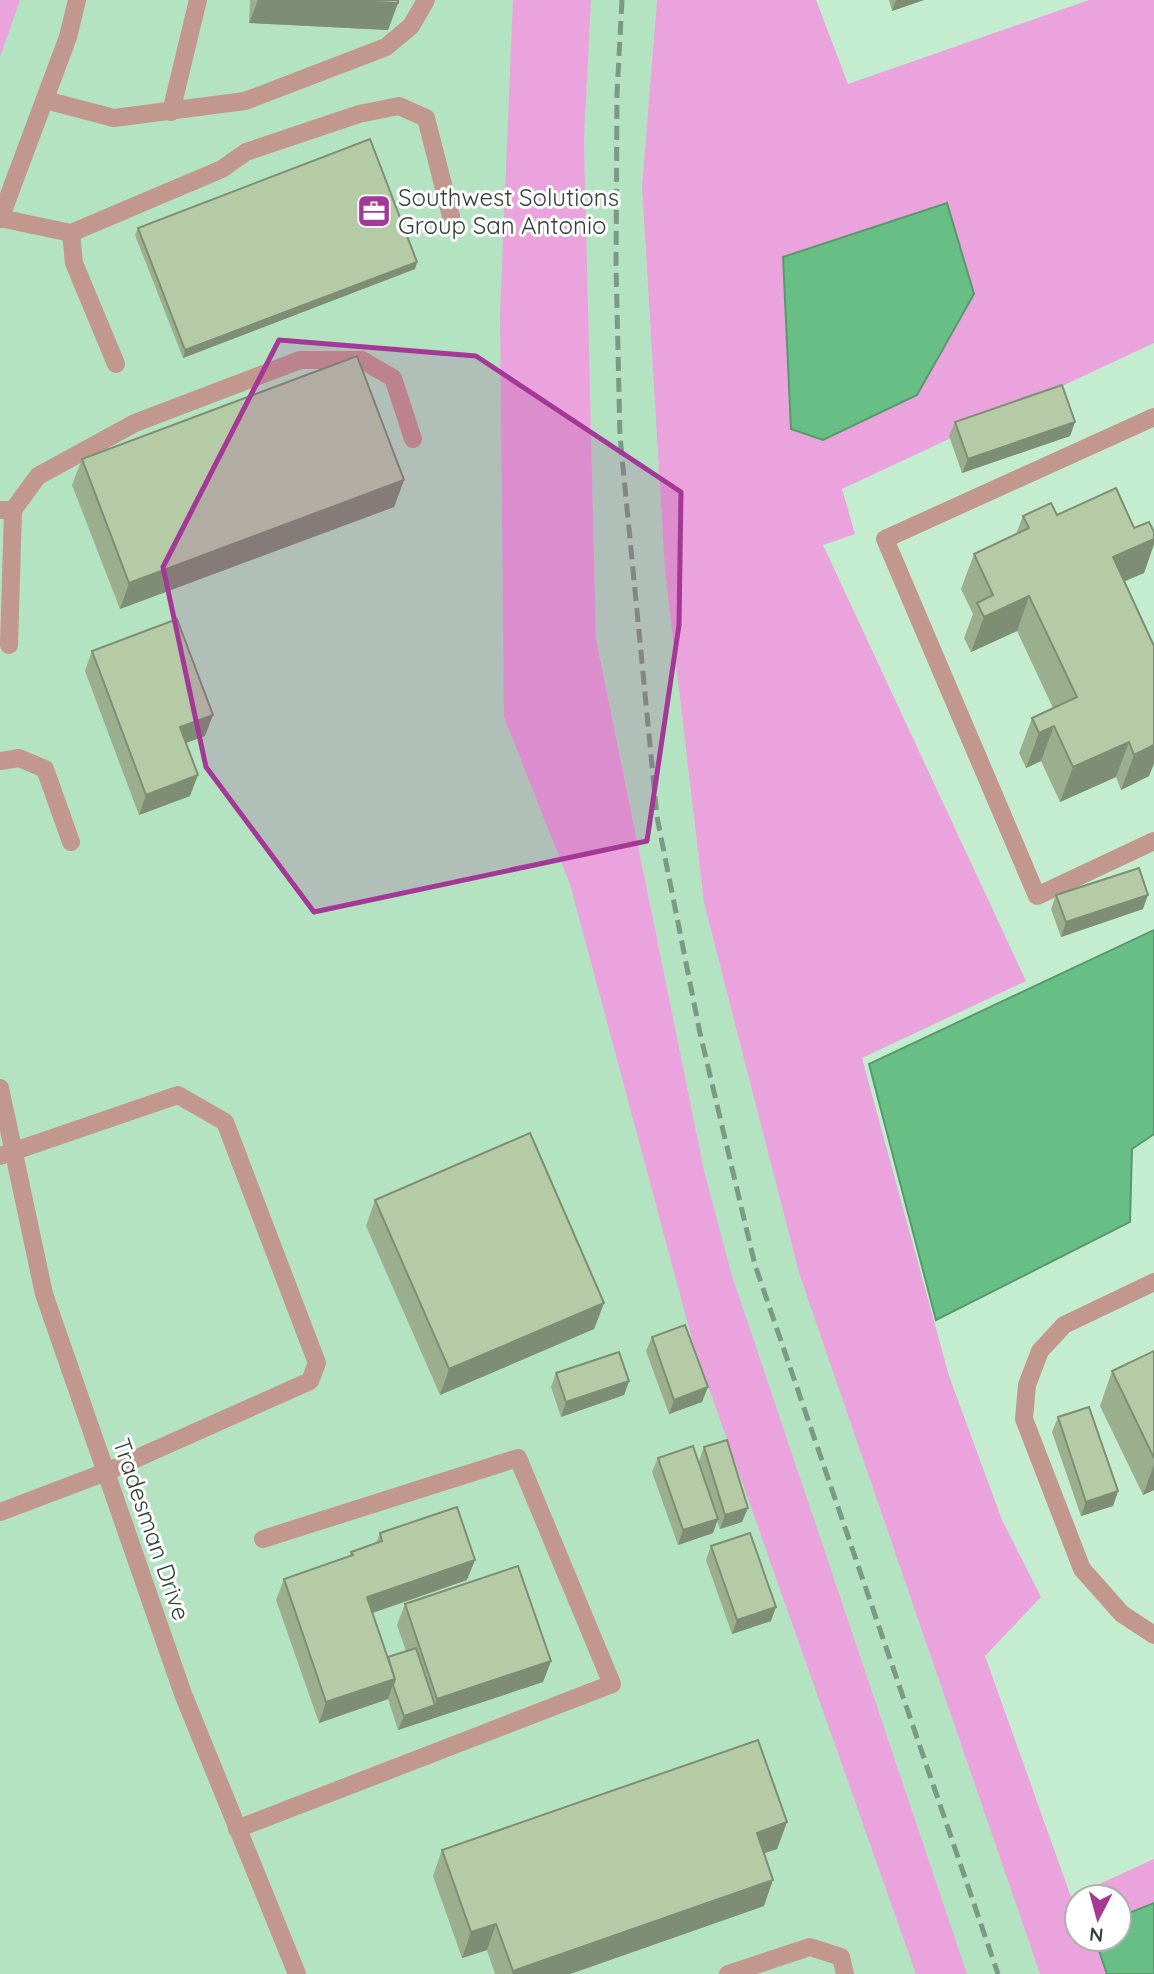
<svg xmlns="http://www.w3.org/2000/svg" width="1154" height="1974" font-family="Quicksand,sans-serif">
  <style>
    .built { fill: #b3e3c1 }
    .green { fill: #eaa3dc; fill-rule: evenodd }
    .water { fill: #68bf86; stroke: #57996d; stroke-width: 2 }
    .lines { fill: none; stroke-linecap: round; stroke-linejoin: round }
    .lane { stroke: #c2978d; stroke-width: 18 }
    .street { stroke: #c2978d; stroke-width: 18 }
    .rail { stroke: #7c9984; stroke-width: 5; stroke-dasharray: 14 7; stroke-linecap: butt }
    .wall { fill: #9baf8e }
    .shaded-wall { fill: #7e8e74 }
    .building { fill: #b4cba5; stroke: #7e8e74; stroke-width: 2 }
    .marked { fill: #a53896; fill-opacity: 0.2; stroke: #a53896; stroke-width: 5; stroke-linejoin: round }
    .labels { text-anchor: middle; dominant-baseline: central; stroke-width: 6; stroke-linejoin: round; paint-order: stroke }
    .poi-label { font-size: 24px; fill: #2f4034; stroke: #fff; text-anchor: start }
    .street-label { font-size: 24px; fill: #2f4034; stroke: #fff }
  </style>
  <rect width="100%" height="100%" fill="#c4edcf"/>
  <!-- built -->
  <polygon class="built" points="0,0 545,0 530,707 724,1249 704,1170 596,639 584,138 591,0 657,0 642,187 665,571 704,903 799,1273 1040,1974 0,1974"/>
  <!-- green -->
  <g class="green">
    <polygon points="0,0 20,0 0,57"/>
    <polygon points="513,0 591,0 584,139 596,639 704,1170 731,1273 967,1974 916,1974 693,1343 570,884 504,717 500,314"/>
    <path d="M657,0H816L848,84L1089,0H1154V343L842,489L855,534L823,545L1026,981L862,1058L949,1376L1002,1520L1041,1597L985,1656L1071,1897L1154,1859V1974H1040L799,1273L704,903L665,571L642,187ZM1077,1897H1119V1939H1077Z"/>
  </g>
  <!-- water -->
  <g class="water">
    <polygon points="947,203 974,294 917,395 823,440 791,429 783,257"/>
    <polygon points="1154,930 1154,1134 1132,1149 1130,1222 936,1320 869,1064"/>
    <polygon points="1154,1903 1154,1974 1107,1974 1095,1939 1119,1939 1119,1917"/>
  </g>
  <g class="lines">
    <!-- lane -->
    <g class="lane">
      <polyline points="45,100 114,118 245,101 386,47 411,26 426,0"/>
      <polyline points="171,112 198,0"/>
      <polyline points="0,218 71,233 222,169 246,152 359,114 399,106 426,118 451,216"/>
      <polyline points="71,233 74,263 116,364"/>
      <polyline points="1154,417 885,539 1037,896 1154,841"/>
      <polyline points="0,510 13,510 9,645"/>
      <polyline points="13,510 38,476 135,423 300,360 362,360 393,378 413,439"/>
      <polyline points="0,761 19,758 45,769 71,842"/>
      <polyline points="0,1156 178,1095 225,1122 317,1363 310,1381 106,1472 0,1512"/>
      <polyline points="1154,1282 1064,1325 1040,1351 1027,1385 1024,1419 1082,1569 1122,1614 1154,1635"/>
      <polyline points="237,1829 612,1684 518,1458 263,1539"/>
      <polyline points="728,1974 810,1947 841,1957 845,1974"/>
    </g>
    <!-- street -->
    <g class="street">
      <polyline points="0,219 68,37 77,0"/>
      <polyline points="0,1088 44,1294 183,1694 297,1974"/>
    </g>
    <!-- rail -->
    <polyline class="rail" points="622,0 617,94 616,265 620,436 657,817 700,1033 755,1265 998,1974"/>
  </g>
  <!-- wall -->
  <g class="wall">
    <polygon points="250,0 398,0 398,3 388,30 249,23"/>
    <polygon points="889,0 924,0 892,11"/>
    <polygon points="138,228 417,262 415,269 183,358 135,235"/>
    <polygon points="955,422 1075,422 1070,436 962,473 949,436"/>
    <polygon points="82,459 404,480 394,507 120,609 72,485"/>
    <polygon points="1057,515 1134,528 1154,532 1154,544 1144,573 1124,581 1149,776 1121,790 1116,777 1060,802 1041,761 1026,768 1019,753 1032,718 1053,708 1017,631 971,652 964,638 973,614 961,589 974,554 1016,534 1023,516"/>
    <polygon points="92,651 205,736 186,743 190,796 139,815 85,671"/>
    <polygon points="1056,895 1143,909 1061,937 1051,909"/>
    <polygon points="375,1200 604,1303 594,1329 440,1395 366,1226"/>
    <polygon points="652,1337 702,1402 669,1414 646,1351"/>
    <polygon points="1154,1351 1154,1490 1143,1495 1100,1406 1112,1371"/>
    <polygon points="556,1373 629,1381 624,1395 561,1417 551,1387"/>
    <polygon points="1058,1417 1118,1491 1113,1506 1081,1516 1052,1432"/>
    <polygon points="704,1447 742,1522 720,1529 717,1521 713,1533 678,1545 652,1472 658,1458 699,1461"/>
    <polygon points="380,1533 467,1580 373,1613 388,1657 406,1651 397,1625 405,1604 551,1661 543,1682 398,1730 388,1699 319,1723 276,1600 284,1579 349,1557 351,1552 376,1543"/>
    <polygon points="711,1546 771,1621 732,1634 706,1560"/>
    <polygon points="787,1822 777,1849 764,1853 764,1906 570,1974 495,1974 487,1950 462,1958 433,1876 442,1850"/>
  </g>
  <!-- shaded-wall -->
  <g class="shaded-wall">
    <polygon points="258,0 329,0 398,3 388,30 249,23"/>
    <polygon points="896,0 924,0 892,11"/>
    <polygon points="417,262 415,269 183,358 185,350"/>
    <polygon points="1075,422 1070,436 962,473 968,459"/>
    <polygon points="404,480 394,507 120,609 129,583"/>
    <polygon points="1154,539 1154,544 1144,573 1100,592 1113,557"/>
    <polygon points="1029,596 1017,631 971,652 984,617"/>
    <polygon points="213,715 205,736 172,748 180,727"/>
    <polygon points="1054,726 1041,761 1026,768 1039,733"/>
    <polygon points="1154,735 1154,764 1149,776 1121,790 1134,755"/>
    <polygon points="1129,742 1116,777 1060,802 1073,767"/>
    <polygon points="198,775 190,796 139,815 146,795"/>
    <polygon points="1148,895 1143,909 1061,937 1066,922"/>
    <polygon points="604,1303 594,1329 440,1395 449,1369"/>
    <polygon points="629,1381 624,1395 561,1417 566,1402"/>
    <polygon points="708,1387 702,1402 669,1414 674,1400"/>
    <polygon points="1154,1464 1154,1490 1143,1495"/>
    <polygon points="1118,1491 1113,1506 1081,1516 1086,1502"/>
    <polygon points="748,1508 742,1522 720,1529 725,1515"/>
    <polygon points="718,1519 713,1533 678,1545 683,1530"/>
    <polygon points="475,1560 467,1580 360,1617 367,1597"/>
    <polygon points="776,1607 771,1621 732,1634 737,1620"/>
    <polygon points="551,1661 543,1682 398,1730 404,1716 435,1705 437,1699"/>
    <polygon points="395,1679 388,1699 319,1723 326,1702"/>
    <polygon points="787,1822 777,1849 747,1859 757,1833"/>
    <polygon points="773,1880 764,1906 570,1974 512,1974 513,1971"/>
    <polygon points="496,1924 487,1950 462,1958 471,1932"/>
  </g>
  <!-- building -->
  <g class="building">
    <polygon points="329,0 398,0 398,3"/>
    <polygon points="370,139 417,262 185,350 138,228"/>
    <polygon points="357,356 404,480 129,583 82,459"/>
    <polygon points="1062,385 1075,422 968,459 955,422"/>
    <polygon points="1116,488 1134,528 1149,522 1154,532 1154,539 1113,557 1154,646 1154,745 1134,755 1129,742 1073,767 1054,726 1039,733 1032,718 1077,697 1029,596 984,617 977,603 993,595 974,554 1029,528 1023,516 1051,503 1057,515"/>
    <polygon points="177,619 213,715 180,727 198,775 146,795 92,651"/>
    <polygon points="1139,868 1148,895 1066,922 1056,895"/>
    <polygon points="530,1133 604,1303 449,1369 375,1200"/>
    <polygon points="685,1325 708,1387 674,1400 652,1337"/>
    <polygon points="1154,1351 1154,1458 1112,1371"/>
    <polygon points="619,1352 629,1381 566,1402 556,1373"/>
    <polygon points="1089,1407 1118,1491 1086,1502 1058,1417"/>
    <polygon points="727,1440 748,1508 725,1515 704,1447"/>
    <polygon points="693,1446 718,1519 683,1530 658,1458"/>
    <polygon points="457,1507 475,1560 367,1597 395,1679 326,1702 284,1579 353,1555 351,1552 382,1541 380,1533"/>
    <polygon points="750,1533 776,1607 737,1620 711,1546"/>
    <polygon points="518,1566 551,1661 437,1699 405,1604"/>
    <polygon points="416,1648 435,1705 404,1716 393,1685 395,1679 388,1657"/>
    <polygon points="758,1740 787,1822 757,1833 773,1880 513,1971 496,1924 471,1932 442,1850"/>
  </g>
  <!-- marked area -->
  <path class="marked" d="M279,340L476,356L681,492L679,625L647,841L314,912L206,767L163,567Z"/>
  <!-- icons -->
  <defs>
    <g id="office-square" transform="scale(1.75)"><rect x="-9" y="-9" width="18" height="18" rx="4" fill="#a53896" stroke="#fff"/><path d="M-6-3h4V-5.5h4V-3h4V5H-6ZM-1-4.5V-3h2v-1.5ZM-6 0V1H6V0Z" fill="#fff"/></g>
  </defs>
  <g fill-rule="evenodd">
    <use href="#office-square" x="374" y="211"/>
  </g>
  <g class="labels">
    <!-- poi labels -->
    <g class="poi-label">
      <text x="398" y="197">Southwest Solutions<tspan x="398" dy="28">Group San Antonio</tspan></text>
    </g>
    <!-- street labels -->
    <g class="street-label">
      <text transform="translate(152 1529) rotate(71)">Tradesman Drive</text>
    </g>
  </g>
  <!-- north arrow -->
  <g transform="translate(1098 1918) rotate(186)"><circle r="33" fill="#ffffff" stroke="#acb3ae" stroke-width="2"/>
  <path d="M0-5L12 26L0 18L-12 26Z" fill="#a53896"/>
  <text y="-10" font-size="19" font-weight="bold" text-anchor="middle" fill="#2f4034">N</text>
  </g>
</svg>
